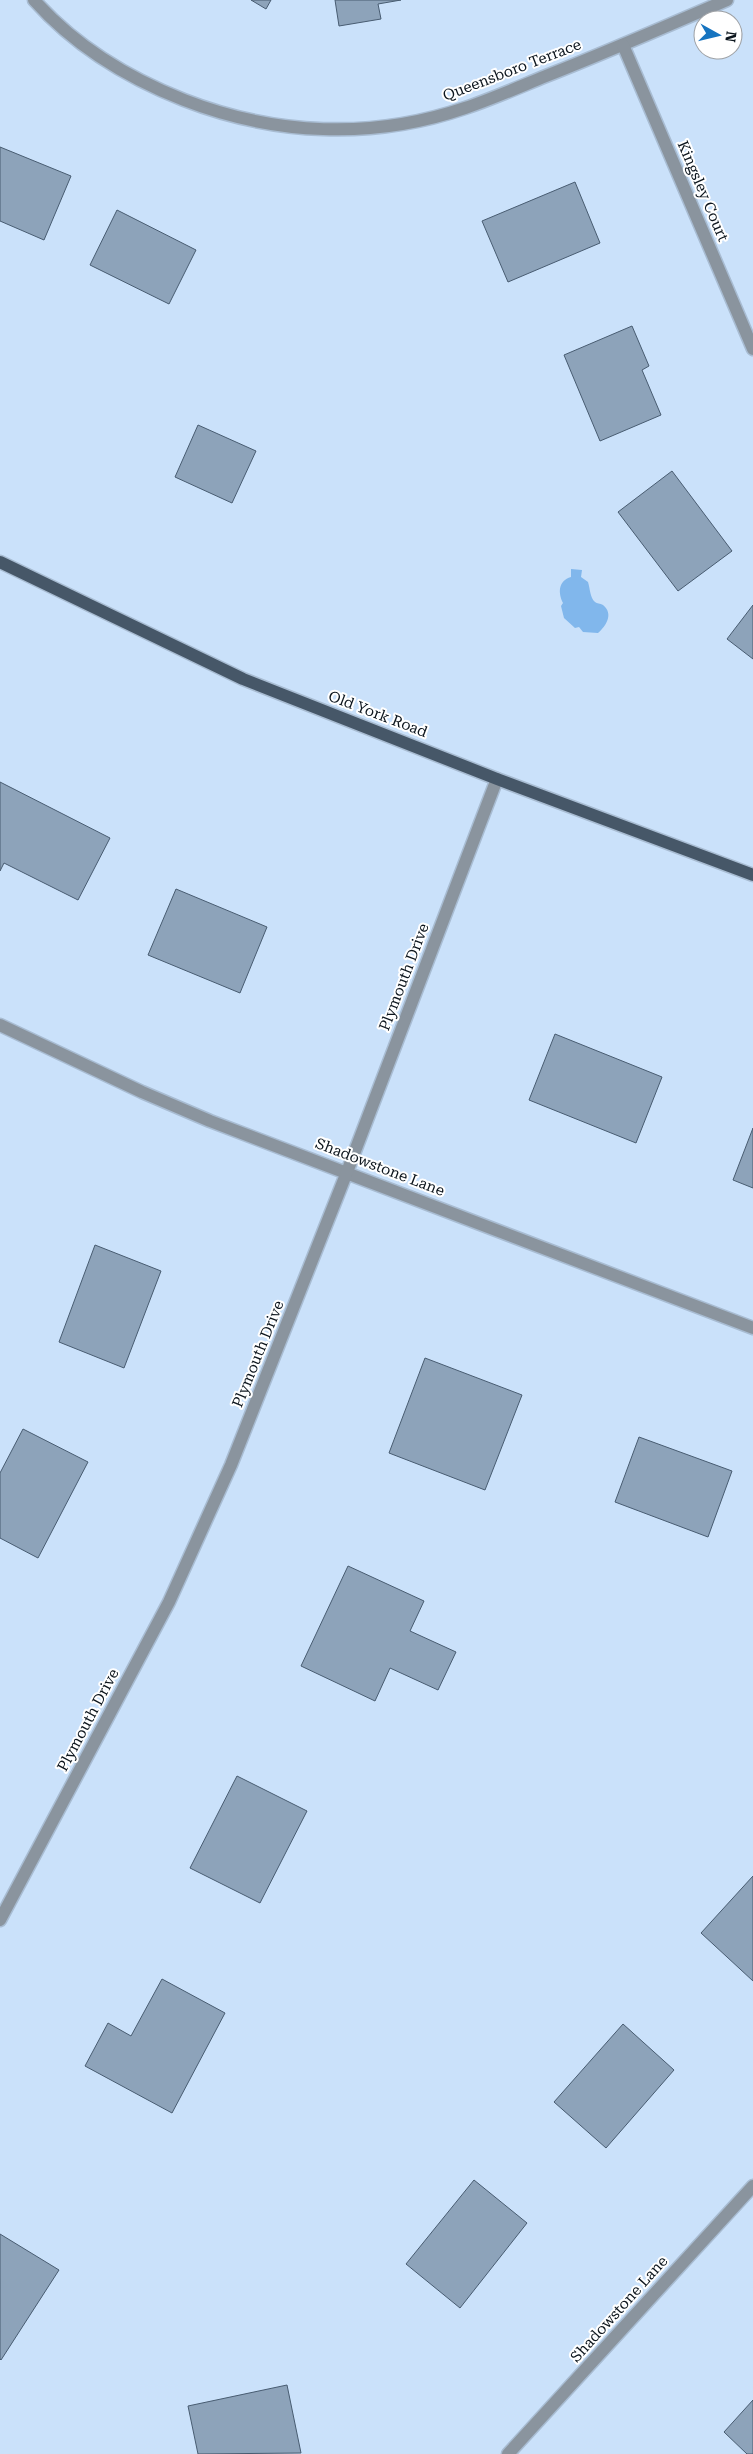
<svg xmlns="http://www.w3.org/2000/svg" width="753" height="2454" font-family="'Roboto Serif',serif">
  <style>
    .water { fill: #81b7ec }
    .building { fill: #8da3ba; stroke: #485c71 }
    .lines { fill: none; stroke-linecap: round; stroke-linejoin: round }
    .minor-casing { stroke: #a8bcd2; stroke-width: 15 }
    .primary-casing { stroke: #a8bcd2; stroke-width: 15 }
    .minor { stroke: #8a949e; stroke-width: 12 }
    .primary { stroke: #465768; stroke-width: 12 }
    .labels { text-anchor: middle; dominant-baseline: central; stroke-width: 4; stroke-linejoin: round; paint-order: stroke }
    .street-label { font-size: 15px; fill: #0c151d; stroke: #fff }
  </style>
  <rect width="100%" height="100%" fill="#cae1fa"/>
  <!-- water -->
  <path class="water" d="M571,569L582,570L581,577L588,582C590,588 590,598 595,602C597,604 600,603 603,605C614,614 606,626 598,633L583,632L579,627L575,628L564,618L561,606L563,603C558,593 558,581 571,577Z"/>
  <!-- building -->
  <g class="building">
    <polygon points="251,0 271,0 266,9"/>
    <polygon points="335,0 401,0 378,4 381,19 339,26"/>
    <polygon points="0,147 71,176 44,240 0,221"/>
    <polygon points="575,182 600,243 508,282 482,221"/>
    <polygon points="117,210 196,250 169,304 90,265"/>
    <polygon points="632,326 649,366 642,370 661,415 600,441 564,355"/>
    <polygon points="198,425 256,451 232,503 175,477"/>
    <polygon points="672,471 732,551 678,591 618,512"/>
    <polygon points="753,605 753,659 727,639"/>
    <polygon points="0,782 110,838 78,900 4,863 0,871"/>
    <polygon points="176,889 267,927 240,993 148,955"/>
    <polygon points="555,1034 662,1077 636,1143 529,1100"/>
    <polygon points="753,1128 753,1188 733,1180"/>
    <polygon points="95,1245 161,1271 124,1368 59,1342"/>
    <polygon points="425,1358 522,1395 485,1490 389,1453"/>
    <polygon points="23,1429 88,1462 38,1558 0,1538 0,1473"/>
    <polygon points="639,1437 732,1471 708,1537 615,1502"/>
    <polygon points="348,1566 424,1601 410,1631 456,1652 438,1690 390,1668 375,1701 301,1666"/>
    <polygon points="237,1776 307,1811 260,1903 190,1868"/>
    <polygon points="753,1876 753,1981 701,1933"/>
    <polygon points="162,1979 225,2013 172,2113 85,2066 108,2023 131,2036"/>
    <polygon points="623,2024 674,2070 606,2148 554,2102"/>
    <polygon points="474,2180 527,2223 460,2308 406,2264"/>
    <polygon points="0,2234 59,2270 1,2360 0,2359"/>
    <polygon points="287,2385 301,2453 198,2454 188,2406"/>
    <polygon points="753,2400 753,2454 747,2454 724,2432"/>
  </g>
  <g class="lines">
    <!-- minor casing -->
    <g class="minor-casing">
      <g id="minor">
        <path d="M34,0C74,45 128,78 184,100C274,135 372,140 465,108C492,99 519,87 546,76C607,52 667,26 727,0"/>
        <polyline points="623,45 753,349"/>
        <polyline points="0,1025 142,1092 210,1121 753,1328"/>
        <polyline points="0,1920 169,1602 231,1465 347,1172 497,779"/>
        <polyline points="508,2454 753,2186"/>
      </g>
    </g>
    <!-- primary casing -->
    <g class="primary-casing">
      <polyline id="primary" points="0,562 243,679 497,779 753,875"/>
    </g>
    <!-- minor -->
    <use href="#minor" class="minor"/>
    <!-- primary -->
    <use href="#primary" class="primary"/>
  </g>
  <g class="labels">
    <!-- street labels -->
    <g class="street-label">
      <text transform="translate(512 70) rotate(-21)">Queensboro Terrace</text>
      <text transform="translate(703 191) rotate(67)">Kingsley Court</text>
      <text transform="translate(378 714) rotate(21)">Old York Road</text>
      <text transform="translate(404 977) rotate(-69)">Plymouth Drive</text>
      <text transform="translate(380 1167) rotate(21)">Shadowstone Lane</text>
      <text transform="translate(258 1354) rotate(-68)">Plymouth Drive</text>
      <text transform="translate(88 1720) rotate(-62)">Plymouth Drive</text>
      <text transform="translate(619 2309) rotate(-48)">Shadowstone Lane</text>
    </g>
  </g>
  <!-- north arrow -->
  <g transform="translate(718 35) rotate(98)"><circle r="24" fill="#ffffff" stroke="#9ea1a5"/>
  <path d="M0-4L9 19L0 12L-9 19Z" fill="#1674c0"/>
  <text y="-8" font-size="14" font-weight="bold" text-anchor="middle" fill="#0c151d">N</text>
  </g>
</svg>
